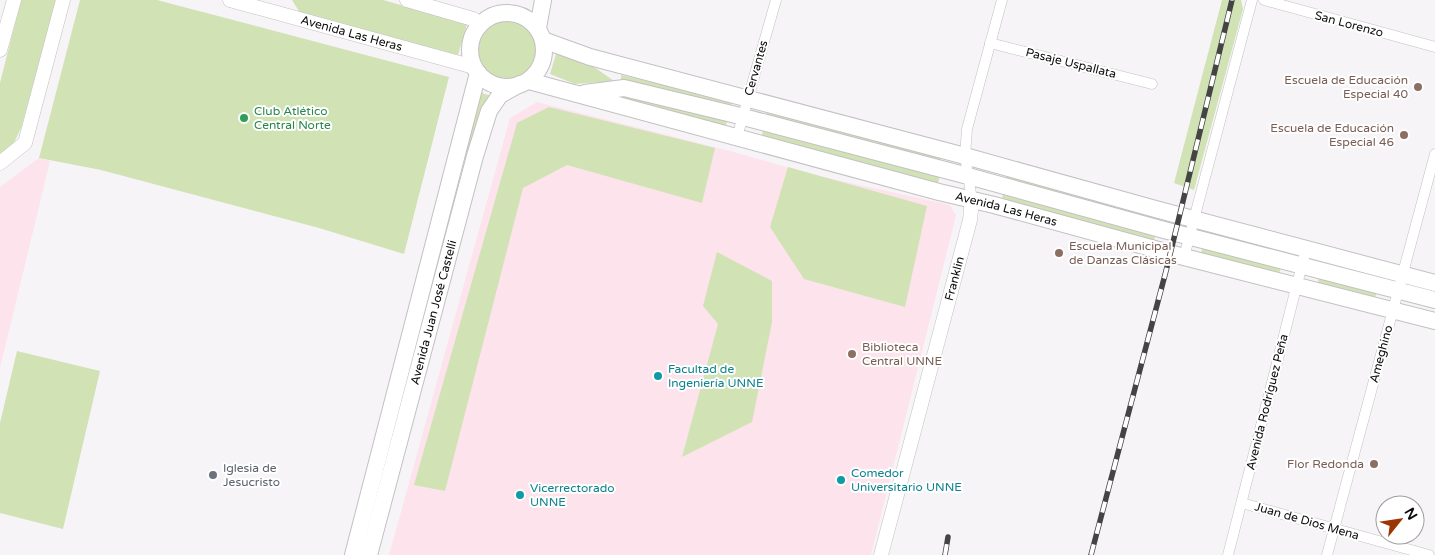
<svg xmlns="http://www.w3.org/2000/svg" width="1435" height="555" font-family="'Varela Round',sans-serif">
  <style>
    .education { fill: #fde3ec }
    .green { fill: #d1e2b5 }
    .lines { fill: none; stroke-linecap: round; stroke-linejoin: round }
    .street-casing { stroke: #c3c0c3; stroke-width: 11 }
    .secondary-casing { stroke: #c3c0c3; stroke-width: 15 }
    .primary-casing { stroke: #c3c0c3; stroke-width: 18 }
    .street { stroke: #fff; stroke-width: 10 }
    .secondary { stroke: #fff; stroke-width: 14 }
    .primary { stroke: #fff; stroke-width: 16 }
    .rail-casing { stroke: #454445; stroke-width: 5.5 }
    .rail { stroke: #fff; stroke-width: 4; stroke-dasharray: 11; stroke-linecap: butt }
    .education-dot { fill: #8d6e63; stroke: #fff; stroke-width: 2 }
    .leisure-dot { fill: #2e9e5b; stroke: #fff; stroke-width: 2 }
    .culture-dot { fill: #0f9aa8; stroke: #fff; stroke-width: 2 }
    .worship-dot { fill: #6b7280; stroke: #fff; stroke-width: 2 }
    .labels { text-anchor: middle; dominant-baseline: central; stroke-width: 4; stroke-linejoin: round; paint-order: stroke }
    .street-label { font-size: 12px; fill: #0c0c0c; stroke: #fff }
    .education-label { font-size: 12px; fill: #785e54; stroke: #fff; text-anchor: end }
    .leisure-label { font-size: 12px; fill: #27864d; stroke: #fff; text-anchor: start }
    .culture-label { font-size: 12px; fill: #0d838f; stroke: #fff; text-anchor: start }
    .worship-label { font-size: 12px; fill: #5b616d; stroke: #fff; text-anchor: start }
  </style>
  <rect width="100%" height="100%" fill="#f7f4f7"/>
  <!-- education -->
  <g class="education">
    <polygon points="537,102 734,152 810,174 950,205 956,216 871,555 389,555 510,118"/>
    <polygon points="39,158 50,161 0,368 0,187"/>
  </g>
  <!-- green -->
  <g class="green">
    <polygon points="21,0 57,0 21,128 13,145 0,155 0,83"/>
    <polygon points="80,0 157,0 449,77 404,254 319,228 101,170 39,158"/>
    <polygon points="292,0 383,0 467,24 458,55 300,13"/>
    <polygon points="1222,0 1241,0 1243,9 1194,190 1174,183"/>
    <circle cx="507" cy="50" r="32"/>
    <polygon points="556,54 587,62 614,81 575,84 550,74"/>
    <polygon points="621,75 732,101 730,110 621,80"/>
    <polygon points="479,90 484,94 493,96 462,176"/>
    <polygon points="615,93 728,119 725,128 612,98"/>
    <polygon points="549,107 715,148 702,203 567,165 523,188 445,491 414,485 517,123"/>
    <polygon points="767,112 942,155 940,163 765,120"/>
    <polygon points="763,128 940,176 938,183 762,137"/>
    <polygon points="788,167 927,206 905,307 804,279 770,227"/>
    <polygon points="1007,173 1162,215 1159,221 1006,180"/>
    <polygon points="1003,193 1155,236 1154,242 1002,201"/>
    <polygon points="1208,226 1285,248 1282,256 1206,234"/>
    <polygon points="1203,245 1281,266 1279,274 1201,253"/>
    <polygon points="717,252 772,281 772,322 752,422 682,457 718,324 703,306"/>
    <polygon points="1319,278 1377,290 1375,299 1317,286"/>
    <polygon points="17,351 100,371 63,529 0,513 0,423"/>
  </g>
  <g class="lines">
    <!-- street casing -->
    <g class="street-casing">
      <g id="street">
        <polyline points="1264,0 1435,47"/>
        <polyline points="990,43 1152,84"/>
        <polyline points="737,137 776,0"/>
        <polyline points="972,200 965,156 967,129 1002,0"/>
        <polyline points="1184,257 1252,0"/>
        <polyline points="1242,503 1429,555"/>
        <polyline points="1228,555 1306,249"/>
        <polyline points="1327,555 1435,154"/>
      </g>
    </g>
    <!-- secondary casing -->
    <g class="secondary-casing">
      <g id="secondary">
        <path id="s1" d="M230,0L474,67"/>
        <polyline points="407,0 473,19 480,24"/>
        <polyline points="0,50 14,0"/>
        <polyline points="0,163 25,143 63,0"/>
        <path id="s2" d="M881,555L970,220L972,200"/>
      </g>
    </g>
    <!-- primary casing -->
    <g class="primary-casing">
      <g id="primary">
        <circle cx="507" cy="50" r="37"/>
        <polyline points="538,28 543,0"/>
        <polyline points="543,40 590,57 965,156 1159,210 1435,283"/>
        <path id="s3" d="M529,81L939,192L994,205L1184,257L1435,321"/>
        <polyline points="585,93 624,88 732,114 968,176 1164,230 1435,300"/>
        <polyline points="353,555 478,73"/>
        <path id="s4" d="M369,555L475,156L489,111L500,95L520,84"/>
      </g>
    </g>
    <!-- street -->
    <use href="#street" class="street"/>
    <!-- secondary -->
    <use href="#secondary" class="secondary"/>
    <!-- primary -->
    <use href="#primary" class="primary"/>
    <!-- rail casing -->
    <g class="rail-casing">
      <g id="rail">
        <polyline points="945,555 948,537"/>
        <polyline points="1091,555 1166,271 1232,0"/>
      </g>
    </g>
    <!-- rail -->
    <use href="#rail" class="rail"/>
  </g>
  <!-- markers -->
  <g class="education-dot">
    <circle cx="1418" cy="87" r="5"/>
    <circle cx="1404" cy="135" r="5"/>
    <circle cx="1059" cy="253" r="5"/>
    <circle cx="852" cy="354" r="5"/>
    <circle cx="1374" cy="464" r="5"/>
  </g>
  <circle class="leisure-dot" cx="244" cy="118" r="5"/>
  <g class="culture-dot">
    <circle cx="658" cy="376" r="5"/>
    <circle cx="841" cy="480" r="5"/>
    <circle cx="520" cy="495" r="5"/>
  </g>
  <circle class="worship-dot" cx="213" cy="475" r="5"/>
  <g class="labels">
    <!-- street labels -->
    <g class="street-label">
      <text transform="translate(1349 24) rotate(15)">San Lorenzo</text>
      <text stroke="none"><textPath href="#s1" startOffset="126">Avenida Las Heras</textPath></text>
      <text transform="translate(1071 63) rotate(14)">Pasaje Uspallata</text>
      <text transform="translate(756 68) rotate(-74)">Cervantes</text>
      <text stroke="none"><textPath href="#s3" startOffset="494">Avenida Las Heras</textPath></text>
      <text stroke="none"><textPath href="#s2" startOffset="286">Franklin</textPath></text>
      <text stroke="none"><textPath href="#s4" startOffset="251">Avenida Juan José Castelli</textPath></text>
      <text transform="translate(1381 354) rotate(-75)">Ameghino</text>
      <text transform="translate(1267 402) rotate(-76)">Avenida Rodríguez Peña</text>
      <text transform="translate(1307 521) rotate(16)">Juan de Dios Mena</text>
    </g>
    <!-- education labels -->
    <g class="education-label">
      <text x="1408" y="80">Escuela de Educación<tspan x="1408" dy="14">Especial 40</tspan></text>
      <text x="1394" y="128">Escuela de Educación<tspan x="1394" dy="14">Especial 46</tspan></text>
      <text x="1069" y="246" text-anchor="start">Escuela Municipal<tspan x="1069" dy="14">de Danzas Clásicas</tspan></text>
      <text x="862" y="347" text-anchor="start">Biblioteca<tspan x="862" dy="14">Central UNNE</tspan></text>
      <text x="1364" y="464">Flor Redonda</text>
    </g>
    <!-- leisure labels -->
    <g class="leisure-label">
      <text x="254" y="111">Club Atlético<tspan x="254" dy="14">Central Norte</tspan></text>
    </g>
    <!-- culture labels -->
    <g class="culture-label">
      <text x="668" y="369">Facultad de<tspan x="668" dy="14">Ingeniería UNNE</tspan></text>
      <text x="851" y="473">Comedor<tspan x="851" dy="14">Universitario UNNE</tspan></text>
      <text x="530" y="488">Vicerrectorado<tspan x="530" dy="14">UNNE</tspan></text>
    </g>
    <!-- worship labels -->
    <g class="worship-label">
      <text x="223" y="468">Iglesia de<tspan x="223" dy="14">Jesucristo</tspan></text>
    </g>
  </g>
  <!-- north arrow -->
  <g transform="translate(1400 520) rotate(60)"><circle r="24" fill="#ffffff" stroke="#9e9e9e"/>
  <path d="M0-4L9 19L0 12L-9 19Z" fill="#9b3602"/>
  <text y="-8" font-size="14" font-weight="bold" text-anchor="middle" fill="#0c0c0c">N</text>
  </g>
</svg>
